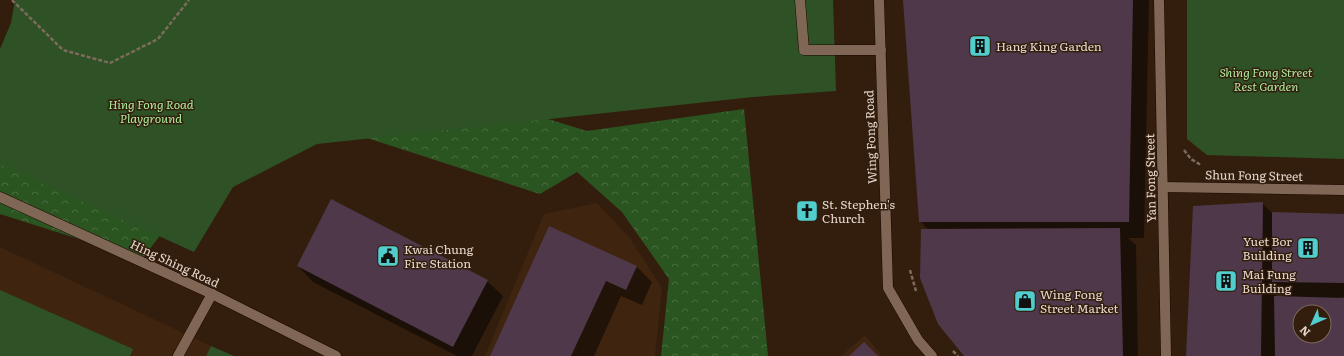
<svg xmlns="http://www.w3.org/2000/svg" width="1344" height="356" font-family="Literata,serif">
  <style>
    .built { fill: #3f240f }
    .forest { fill: url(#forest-crowns) }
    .green { fill: #2e5226 }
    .shadow { fill: #0007; fill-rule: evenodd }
    .building { fill: #4e384a; fill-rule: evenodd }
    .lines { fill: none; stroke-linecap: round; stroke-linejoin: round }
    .minor-casing { stroke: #1a0700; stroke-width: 11 }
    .path { stroke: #7d6b5d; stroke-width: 2.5; stroke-dasharray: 4 2; stroke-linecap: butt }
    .minor { stroke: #806654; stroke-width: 10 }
    .labels { text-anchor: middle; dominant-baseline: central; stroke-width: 3; stroke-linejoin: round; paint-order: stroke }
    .poi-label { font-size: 12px; fill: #e6d7cd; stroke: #331e0e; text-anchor: start }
    .park-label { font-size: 12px; font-style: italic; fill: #a9ea9c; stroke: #331e0e }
    .street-label { font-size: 12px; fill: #e6d7cd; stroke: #331e0e }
  </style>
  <defs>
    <pattern id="forest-crowns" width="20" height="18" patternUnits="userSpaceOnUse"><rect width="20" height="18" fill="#2a5521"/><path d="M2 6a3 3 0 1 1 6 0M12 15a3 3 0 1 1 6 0" fill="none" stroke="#496d40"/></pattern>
  </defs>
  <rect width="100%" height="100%" fill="#331e0e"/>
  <!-- built -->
  <g class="built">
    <polygon points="597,203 629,237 662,288 655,356 485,356 544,214"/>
    <polygon points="0,247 211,346 206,356 0,356"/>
    <polygon points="865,335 882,356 841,356"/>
  </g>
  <!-- forest -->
  <polygon class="forest" points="418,79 587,131 744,109 768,356 661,356 669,279 622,212 577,172 540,194 361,136 242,140 172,220 142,259 0,214 0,89"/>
  <!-- green -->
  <g class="green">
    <polygon points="15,0 833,0 836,91 753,97 317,144 233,187 194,252 0,164 0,49 11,23"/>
    <polygon points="1187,0 1344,0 1344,159 1207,155 1187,139"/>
    <polygon points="0,290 133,349 130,356 0,356"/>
    <polygon points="211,346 234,356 206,356"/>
  </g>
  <!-- shadow -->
  <g class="shadow">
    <polygon points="904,0 1149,0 1144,238 1128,238 1136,245 1138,356 965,356 929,230 920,221"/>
    <path d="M1262,203L1272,213L1344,215V297H1340V299H1344V356H1187ZM1276,284L1279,288L1289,297H1276ZM1300,312H1324V336H1300Z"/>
    <polygon points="550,227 637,267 652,282 642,305 621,296 594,356 491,356"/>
    <polygon points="298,266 487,281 503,296 472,356 457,356 313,282"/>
  </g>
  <!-- building -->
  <g class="building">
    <polygon points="903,0 1133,0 1129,222 919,222"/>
    <polygon points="331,199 488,280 453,347 297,266"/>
    <polygon points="1263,202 1261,356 1186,356 1193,206"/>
    <polygon points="1272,212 1344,214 1344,283 1272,282"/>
    <polygon points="549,226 637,266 626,290 606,281 571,356 490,356"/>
    <polygon points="1120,228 1123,356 964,356 938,324 920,278 921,229"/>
    <path d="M1274,296L1344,298V356H1275ZM1300,312H1324V336H1300Z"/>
    <polygon points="864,342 878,356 849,356"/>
  </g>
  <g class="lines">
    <!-- minor casing -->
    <g class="minor-casing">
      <g id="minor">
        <polyline points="800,0 804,50 881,50"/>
        <polyline points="879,0 888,288 918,340 932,356"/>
        <polyline points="1159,0 1166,356"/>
        <polyline points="1163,187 1344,190"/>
        <polyline points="0,197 212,294 336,356"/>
        <polyline points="178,356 212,294"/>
      </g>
    </g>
    <!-- path -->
    <g class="path">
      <polyline points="12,0 63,50 110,63 158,39 189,0"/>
      <polyline points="1184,150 1191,159 1201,165"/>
      <polyline points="910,270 916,291"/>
      <polyline points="953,351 958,356"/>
    </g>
    <!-- minor -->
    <use href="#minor" class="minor"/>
  </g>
  <!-- icons -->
  <defs>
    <g id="building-square" transform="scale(1.15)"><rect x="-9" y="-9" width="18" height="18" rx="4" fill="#52cdcd" stroke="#331e0e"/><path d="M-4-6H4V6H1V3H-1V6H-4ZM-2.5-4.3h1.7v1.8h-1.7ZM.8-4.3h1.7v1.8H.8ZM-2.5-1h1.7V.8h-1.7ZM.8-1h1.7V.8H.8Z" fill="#111"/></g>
    <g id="church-square" transform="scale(1.15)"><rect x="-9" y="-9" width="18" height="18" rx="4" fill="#52cdcd" stroke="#331e0e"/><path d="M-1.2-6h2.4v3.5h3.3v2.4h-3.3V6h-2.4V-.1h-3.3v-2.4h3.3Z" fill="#111"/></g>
    <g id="civic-square" transform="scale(1.15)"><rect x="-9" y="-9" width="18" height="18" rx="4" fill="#52cdcd" stroke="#331e0e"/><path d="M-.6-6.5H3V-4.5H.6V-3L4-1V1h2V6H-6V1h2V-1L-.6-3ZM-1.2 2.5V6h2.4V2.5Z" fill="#111"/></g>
    <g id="shop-square" transform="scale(1.15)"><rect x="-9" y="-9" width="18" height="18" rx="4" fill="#52cdcd" stroke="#331e0e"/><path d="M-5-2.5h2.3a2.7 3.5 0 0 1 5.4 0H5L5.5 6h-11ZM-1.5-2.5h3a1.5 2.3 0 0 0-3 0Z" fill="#111"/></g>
  </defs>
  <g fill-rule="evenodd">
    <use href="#building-square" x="980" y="46"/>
    <use href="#church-square" x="807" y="211"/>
    <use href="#building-square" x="1308" y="248"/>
    <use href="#civic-square" x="388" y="256"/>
    <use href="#building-square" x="1226" y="281"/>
    <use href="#shop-square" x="1025" y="301"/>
  </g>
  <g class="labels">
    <!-- poi labels -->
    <g class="poi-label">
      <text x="996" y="46">Hang King Garden</text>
      <text x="822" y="204">St. Stephen's<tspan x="822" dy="14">Church</tspan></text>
      <text x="1292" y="241" text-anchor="end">Yuet Bor<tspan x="1292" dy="14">Building</tspan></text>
      <text x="404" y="249">Kwai Chung<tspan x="404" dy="14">Fire Station</tspan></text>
      <text x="1242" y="274">Mai Fung<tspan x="1242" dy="14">Building</tspan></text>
      <text x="1040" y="294">Wing Fong<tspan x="1040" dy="14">Street Market</tspan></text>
    </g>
    <!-- park labels -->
    <g class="park-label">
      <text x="1266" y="72">Shing Fong Street<tspan x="1266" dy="14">Rest Garden</tspan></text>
      <text x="151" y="104">Hing Fong Road<tspan x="151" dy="14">Playground</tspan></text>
    </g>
    <!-- street labels -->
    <g class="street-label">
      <text transform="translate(870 137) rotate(-92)">Wing Fong Road</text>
      <text transform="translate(1254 175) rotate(1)">Shun Fong Street</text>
      <text transform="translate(1150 178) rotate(-91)">Yan Fong Street</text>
      <text transform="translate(175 263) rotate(25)">Hing Shing Road</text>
    </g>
  </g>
  <!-- north arrow -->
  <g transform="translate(1312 324) rotate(225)"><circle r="19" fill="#331e0e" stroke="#7b685a"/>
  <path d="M0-3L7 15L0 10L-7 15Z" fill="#52cdcd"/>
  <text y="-6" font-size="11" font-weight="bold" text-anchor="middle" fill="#e6d7cd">N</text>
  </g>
</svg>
